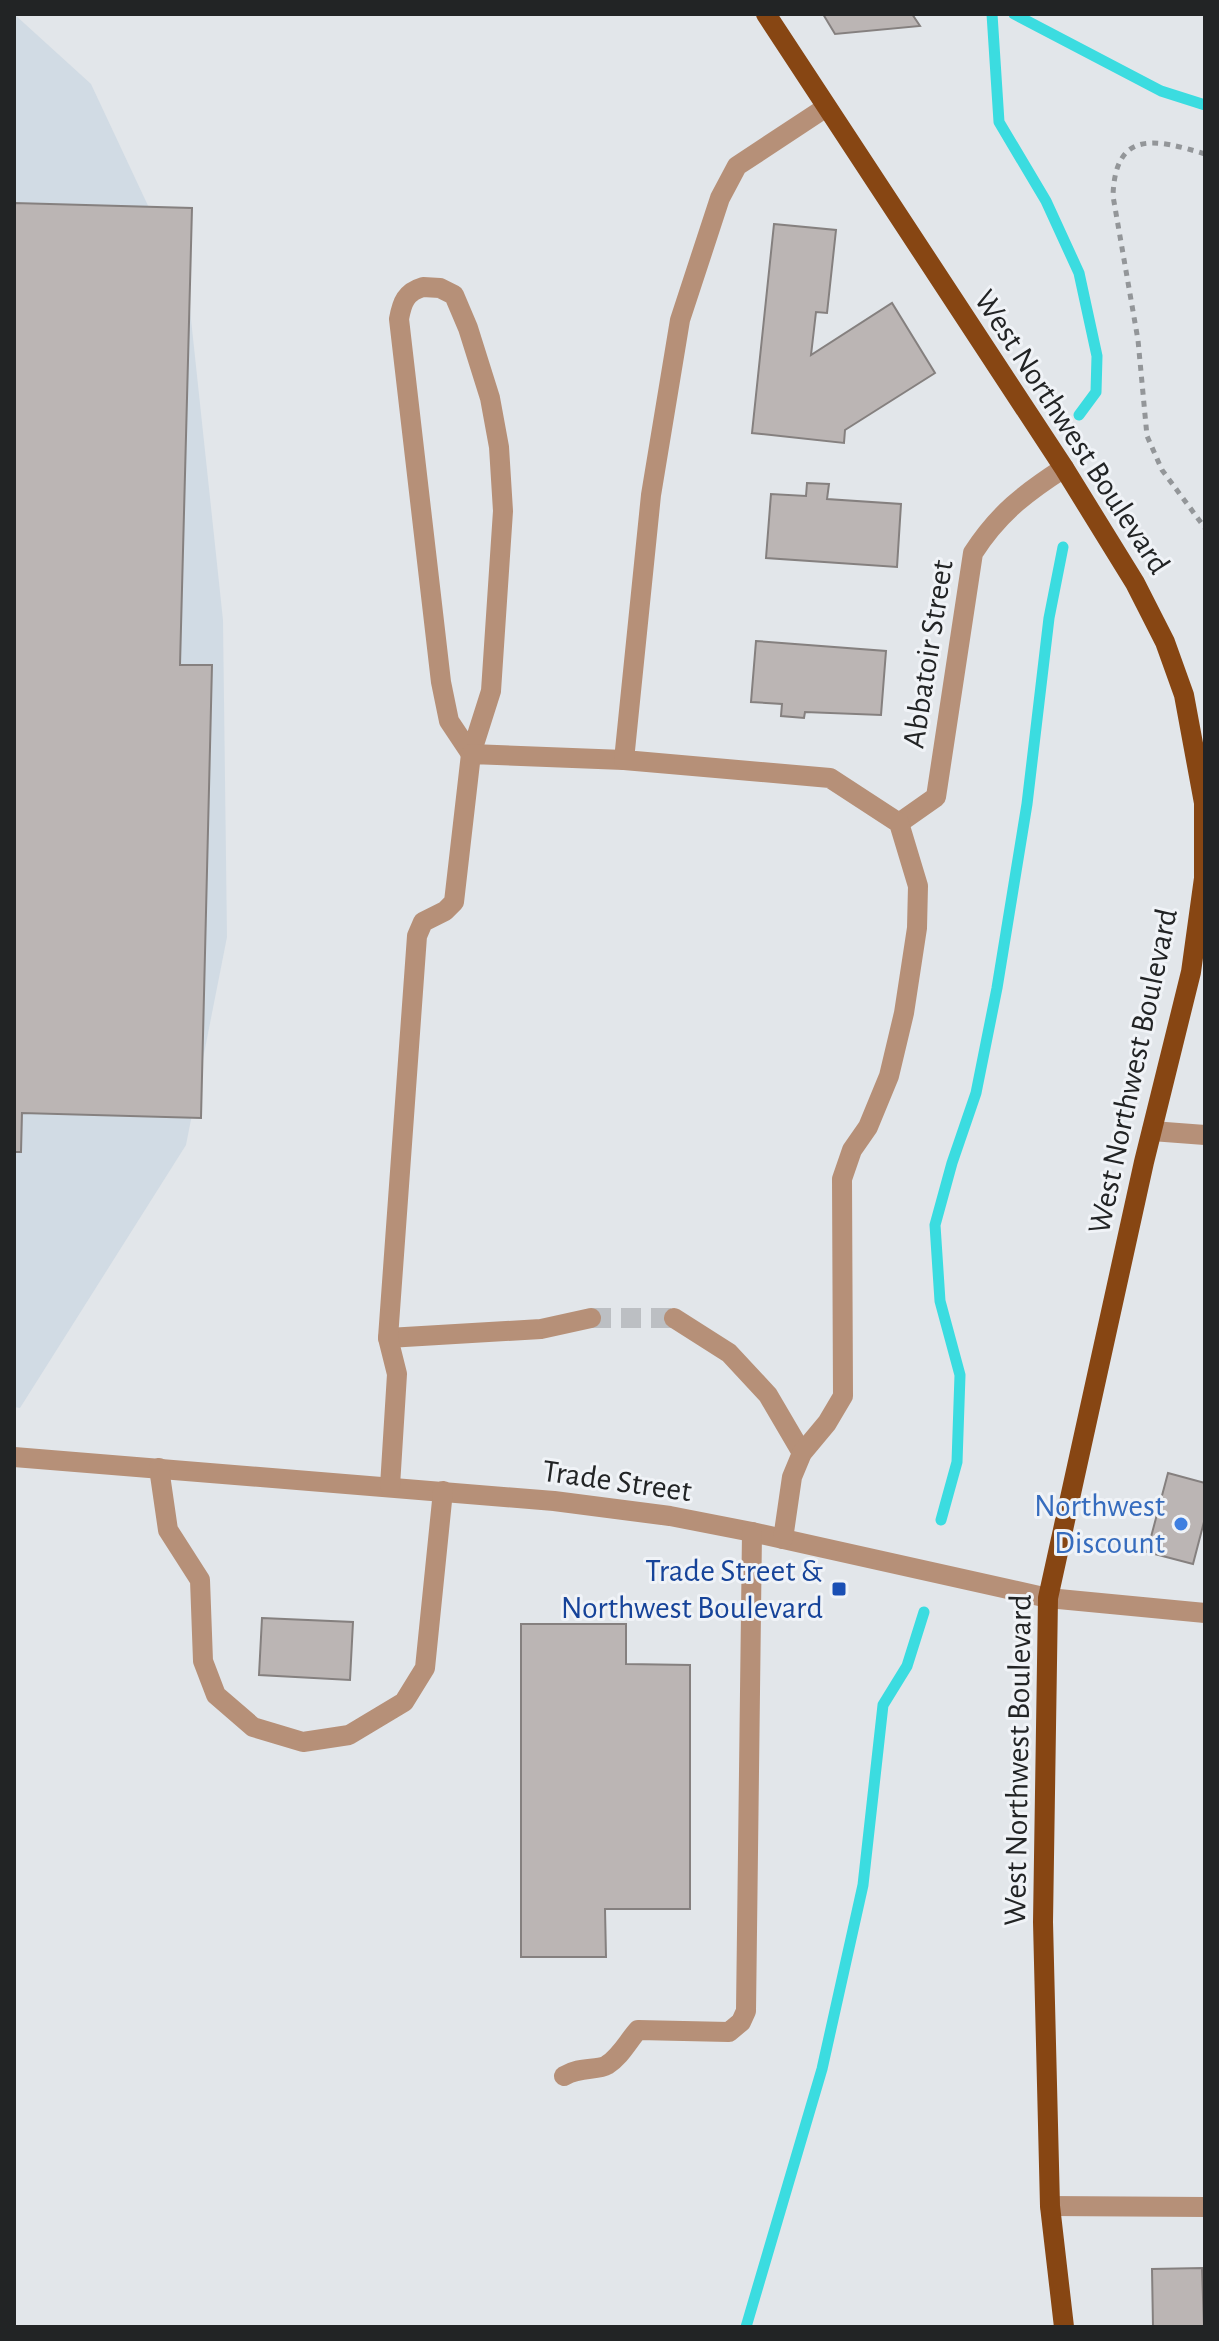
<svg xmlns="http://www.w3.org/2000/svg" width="1219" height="2341" font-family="'Alegreya Sans',sans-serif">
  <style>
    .built { fill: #d1dbe4 }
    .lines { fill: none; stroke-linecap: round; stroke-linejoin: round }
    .stream { stroke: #3bdce0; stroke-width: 11 }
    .building { fill: #bbb5b4; stroke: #85807f; stroke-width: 2 }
    .minor-tunnel { stroke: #bcbfc3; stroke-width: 20; stroke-dasharray: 20 10; stroke-linecap: butt }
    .path { stroke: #939699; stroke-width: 5; stroke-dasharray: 6 6; stroke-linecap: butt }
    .minor { stroke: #b69078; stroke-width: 20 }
    .major { stroke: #874613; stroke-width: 20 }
    .shop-dot { fill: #3f7fe0; stroke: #f0f3f7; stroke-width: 3 }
    .transit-dot { fill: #1a4fb4; stroke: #f0f3f7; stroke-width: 3 }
    .labels { text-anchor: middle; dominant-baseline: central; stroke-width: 6; stroke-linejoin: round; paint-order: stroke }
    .street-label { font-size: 32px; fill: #222425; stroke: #f0f3f7 }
    .shop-label { font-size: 32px; fill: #366cbe; stroke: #f0f3f7; text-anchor: end }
    .transit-label { font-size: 32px; fill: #164399; stroke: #f0f3f7; text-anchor: end }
  </style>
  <rect width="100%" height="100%" fill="#e2e6ea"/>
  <!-- built -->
  <polygon class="built" points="14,14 91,84 188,291 223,620 227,937 186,1145 20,1408 14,1407"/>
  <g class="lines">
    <!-- stream -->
    <g class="stream">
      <polyline points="992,14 999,122 1046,201 1079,273 1097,356 1096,392 1079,415"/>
      <polyline points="1014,14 1161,91 1205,105"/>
      <polyline points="941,1520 957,1462 960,1375 940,1301 935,1225 952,1163 976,1093 997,988 1027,804 1049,618 1063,547"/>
      <polyline points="746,2327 822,2069 863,1885 883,1705 907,1666 924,1612"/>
    </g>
  </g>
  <!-- building -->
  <g class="building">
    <polygon points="823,14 912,14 920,26 835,34"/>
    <polygon points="14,203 192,208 180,665 212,665 201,1118 22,1113 21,1152 14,1152"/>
    <polygon points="774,224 836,230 827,313 816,312 811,355 892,303 935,373 845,430 844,443 752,433"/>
    <polygon points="807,483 829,484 827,499 901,504 897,567 766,558 771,494 806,496"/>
    <polygon points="756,641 886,651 881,715 805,712 804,718 781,716 782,704 751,702"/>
    <polygon points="1168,1473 1205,1483 1205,1518 1193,1564 1147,1552"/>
    <polygon points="262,1618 353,1622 350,1680 259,1675"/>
    <polygon points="521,1624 626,1624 626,1664 690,1665 690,1909 605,1909 606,1957 521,1957"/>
    <polygon points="1202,2268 1204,2327 1153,2327 1152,2269"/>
  </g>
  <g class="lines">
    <!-- minor-tunnel -->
    <polyline class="minor-tunnel" points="591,1318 674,1318"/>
    <!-- path -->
    <path class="path" d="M1205,154C1156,139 1115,129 1113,196L1138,340L1147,436L1162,470L1205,528"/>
    <!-- minor -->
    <g class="minor">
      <path d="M423,287L440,288L454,295L468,328L490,398L499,447L503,511L491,691L471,754L449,721L441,682L399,319C402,302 406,292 423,287Z"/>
      <path d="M899,823L936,797L973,553C998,514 1025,493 1064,468"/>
      <polyline points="1152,1131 1205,1135"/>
      <polyline points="674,1318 729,1353 768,1395 802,1453"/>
      <polyline points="388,1338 541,1329 591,1318"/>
      <polyline points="14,1457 554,1501 670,1516 752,1532 1048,1598 1205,1613"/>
      <polyline points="159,1468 168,1530 200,1580 203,1661 216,1695 253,1727 303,1742 349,1735 404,1702 425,1668 443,1491"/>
      <polyline points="390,1486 397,1374 388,1338 417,936 423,922 445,911 454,902 471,754 624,760"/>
      <polyline points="783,1539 792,1477 802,1453 827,1423 843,1396 842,1179 852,1150 868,1127 889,1076 904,1013 917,928 918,886 899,823 830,778 624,760 651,495 680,320 720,198 737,166 825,108"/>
      <path d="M564,2076C580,2066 597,2071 607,2065C621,2056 628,2041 638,2030L729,2032L741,2022L746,2011L752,1532"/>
      <polyline points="1050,2206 1205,2207"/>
    </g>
    <!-- major -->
    <polyline class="major" points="766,14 1064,468 1135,583 1165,642 1184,695 1204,803 1204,878 1191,972 1144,1162 1048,1598 1043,1922 1050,2206 1064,2327"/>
  </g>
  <!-- markers -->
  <circle class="shop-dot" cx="1181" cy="1524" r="8"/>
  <rect class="transit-dot" x="831" y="1581" width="16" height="16" rx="4"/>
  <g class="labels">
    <!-- street labels -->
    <g class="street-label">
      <text transform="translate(1072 432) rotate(57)">West Northwest Boulevard</text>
      <text transform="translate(928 654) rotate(-81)">Abbatoir Street</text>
      <text transform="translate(1133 1071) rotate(-78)">West Northwest Boulevard</text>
      <text transform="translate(617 1481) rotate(8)">Trade Street</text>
      <text transform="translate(1018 1760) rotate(-89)">West Northwest Boulevard</text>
    </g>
    <!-- shop labels -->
    <g class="shop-label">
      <text x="1165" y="1506">Northwest<tspan x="1165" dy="37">Discount</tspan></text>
    </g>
    <!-- transit labels -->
    <g class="transit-label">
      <text x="823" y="1571">Trade Street &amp;<tspan x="823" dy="37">Northwest Boulevard</tspan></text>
    </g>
  </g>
  <!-- border -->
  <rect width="1219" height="2341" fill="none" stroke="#222425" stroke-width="32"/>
</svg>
